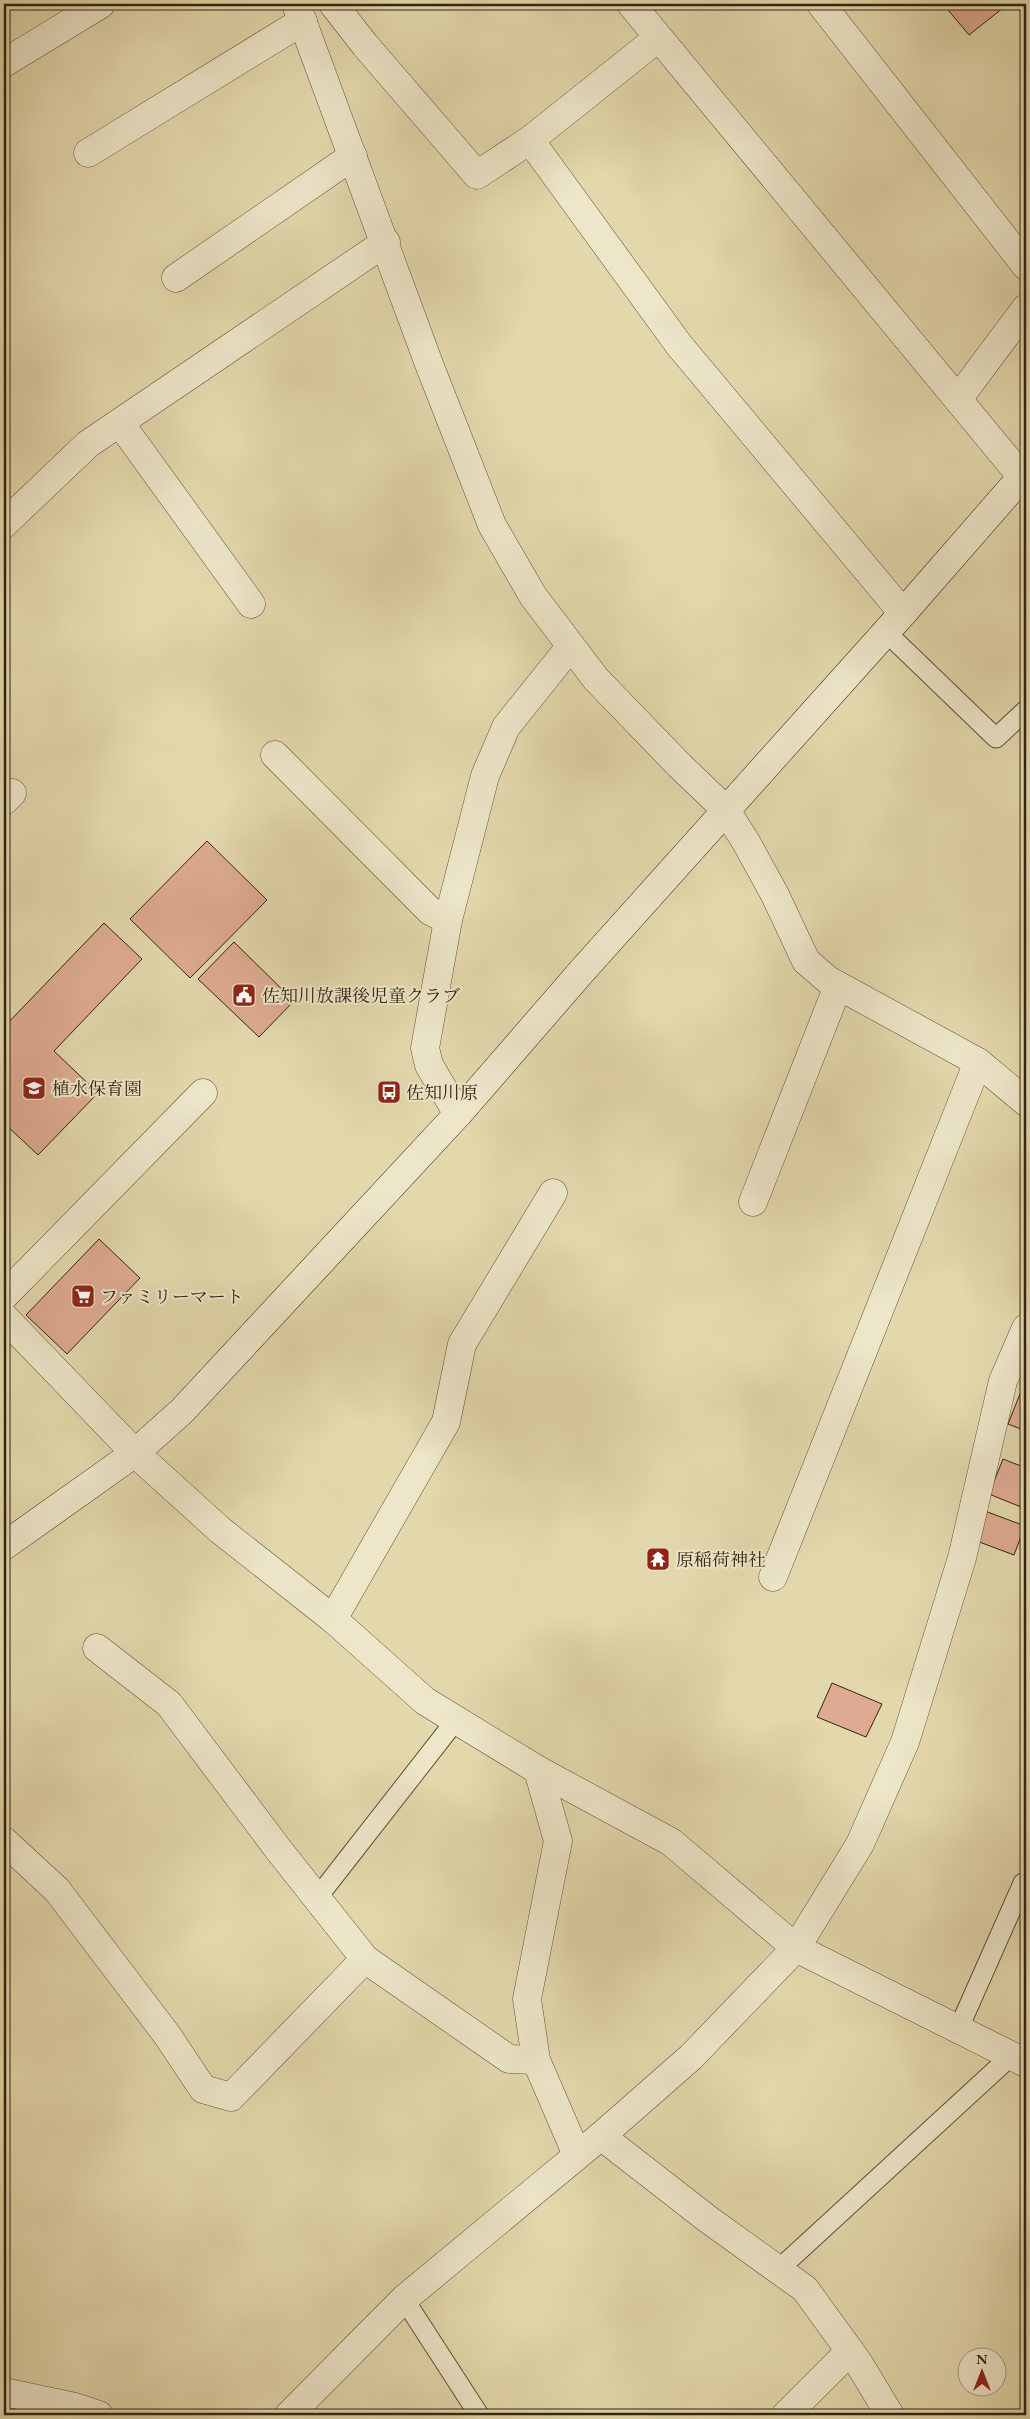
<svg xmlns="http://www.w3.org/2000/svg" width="1030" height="2419" font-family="'EB Garamond','Noto Serif JP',serif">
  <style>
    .building { fill: #deab92; stroke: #322411 }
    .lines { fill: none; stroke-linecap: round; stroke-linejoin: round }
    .lane-casing { stroke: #5e5138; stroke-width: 21 }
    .street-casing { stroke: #5e5138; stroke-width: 29 }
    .secondary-casing { stroke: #322411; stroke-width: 29 }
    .lane { stroke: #ede6c9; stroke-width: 19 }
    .street { stroke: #ede6c9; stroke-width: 28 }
    .secondary { stroke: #ede6c9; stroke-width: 28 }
    .labels { text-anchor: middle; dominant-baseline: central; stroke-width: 4; stroke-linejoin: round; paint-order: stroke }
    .poi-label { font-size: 18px; fill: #322411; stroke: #ede6c9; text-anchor: start }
  </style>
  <rect width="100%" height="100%" fill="#e3d8ac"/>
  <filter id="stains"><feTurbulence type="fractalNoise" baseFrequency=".004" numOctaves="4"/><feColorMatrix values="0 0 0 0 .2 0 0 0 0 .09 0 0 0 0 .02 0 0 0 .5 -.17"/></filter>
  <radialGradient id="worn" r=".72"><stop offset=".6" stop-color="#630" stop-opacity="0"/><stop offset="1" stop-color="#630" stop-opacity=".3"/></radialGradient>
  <!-- building -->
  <g class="building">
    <polygon points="943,4 1008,4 969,35"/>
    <polygon points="207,841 267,900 190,978 130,919"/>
    <polygon points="104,923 142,959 54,1051 98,1093 38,1155 4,1123 4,1027"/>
    <polygon points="234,942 294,1001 259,1037 198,979"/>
    <polygon points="99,1239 140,1278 67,1354 26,1315"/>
    <polygon points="1022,1389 1026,1390 1026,1431 1008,1424"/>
    <polygon points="1003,1459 1026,1468 1026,1495 1021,1507 989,1494"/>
    <polygon points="985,1511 1025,1526 1014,1555 974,1540"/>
    <polygon points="832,1683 882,1704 866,1737 817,1717"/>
  </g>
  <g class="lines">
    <!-- lane casing -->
    <g class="lane-casing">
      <g id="lane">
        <polyline points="886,632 996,738 1026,710"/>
        <polyline points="317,1898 456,1720"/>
        <polyline points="958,2030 1023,1883"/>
        <polyline points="778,2270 1011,2056"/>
        <polyline points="404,2299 479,2415"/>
      </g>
    </g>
    <!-- street casing -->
    <g class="street-casing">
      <g id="street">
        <polyline points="296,4 429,364 492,525 533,596 596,679 680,766 725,809 746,842 775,895 806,961 828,980 978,1062 1026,1102"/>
        <polyline points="333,4 365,45 477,175 530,140 658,38"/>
        <polyline points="631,4 1022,477"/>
        <polyline points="821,4 1026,266"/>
        <polyline points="4,63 101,4"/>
        <polyline points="530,140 679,345 903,613"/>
        <polyline points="88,153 303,21"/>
        <polyline points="176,278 353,156"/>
        <polyline points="958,399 1026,308"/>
        <polyline points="120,423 251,604"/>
        <polyline points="4,524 88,444 386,242"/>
        <polyline points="275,755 430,911 448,920"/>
        <polyline points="4,801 12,793"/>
        <polyline points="458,1114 429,1065 425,1048 448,920 485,776 506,727 570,647"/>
        <polyline points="753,1202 838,986"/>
        <polyline points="4,1296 203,1093"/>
        <polyline points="4,1317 135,1453 220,1530 333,1619 425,1701 538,1770 671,1842 796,1948 1026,2063"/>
        <polyline points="773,1577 978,1062"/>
        <polyline points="333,1619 446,1422 462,1344 553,1193"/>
        <polyline points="97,1648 169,1704 278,1849 365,1959 509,2059 536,2060"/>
        <polyline points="538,1770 558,1841 527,1999 536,2060 577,2155"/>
        <polyline points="4,1841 57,1890 167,2035 203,2089 231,2097 365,1959"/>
        <polyline points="601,2136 709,2220 805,2289 858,2362 890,2415"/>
        <polyline points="4,2392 75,2407 99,2415"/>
        <polyline points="289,2415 404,2299 601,2136 691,2057 796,1948 860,1844 905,1742 962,1558 1003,1381 1026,1328"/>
        <polyline points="786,2415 850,2351"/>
      </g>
    </g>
    <!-- secondary casing -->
    <g class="secondary-casing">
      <polyline id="secondary" points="4,1546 135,1453 182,1411 458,1114 582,971 903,613 1026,472"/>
    </g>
    <!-- lane -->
    <use href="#lane" class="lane"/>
    <!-- street -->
    <use href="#street" class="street"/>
    <!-- secondary -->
    <use href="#secondary" class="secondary"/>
  </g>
  <!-- icons -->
  <defs>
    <g id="civic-square" transform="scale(1.25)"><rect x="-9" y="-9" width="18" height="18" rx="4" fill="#8f2418" stroke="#ede6c9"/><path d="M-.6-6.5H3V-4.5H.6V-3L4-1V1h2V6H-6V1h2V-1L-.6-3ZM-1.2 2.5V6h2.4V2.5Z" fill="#fff"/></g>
    <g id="school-square" transform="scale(1.25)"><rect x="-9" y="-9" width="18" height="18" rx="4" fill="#8f2418" stroke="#ede6c9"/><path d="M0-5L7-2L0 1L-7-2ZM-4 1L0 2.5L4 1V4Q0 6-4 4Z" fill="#fff"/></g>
    <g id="bus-square" transform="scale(1.25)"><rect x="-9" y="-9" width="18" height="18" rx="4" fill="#8f2418" stroke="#ede6c9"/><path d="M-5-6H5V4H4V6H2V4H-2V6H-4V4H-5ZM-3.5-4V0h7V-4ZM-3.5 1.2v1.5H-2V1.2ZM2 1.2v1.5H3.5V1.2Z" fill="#fff"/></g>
    <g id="supermarket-square" transform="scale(1.25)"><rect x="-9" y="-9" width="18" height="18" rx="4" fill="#8f2418" stroke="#ede6c9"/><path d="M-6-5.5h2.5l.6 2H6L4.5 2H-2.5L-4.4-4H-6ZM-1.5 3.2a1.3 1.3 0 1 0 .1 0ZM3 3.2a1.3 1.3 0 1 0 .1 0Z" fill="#fff"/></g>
    <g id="temple-square" transform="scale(1.25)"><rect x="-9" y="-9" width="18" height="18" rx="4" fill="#8f2418" stroke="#ede6c9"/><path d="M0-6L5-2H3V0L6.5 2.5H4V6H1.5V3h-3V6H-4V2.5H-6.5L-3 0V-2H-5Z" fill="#fff"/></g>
  </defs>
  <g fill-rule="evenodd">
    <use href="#civic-square" x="244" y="995"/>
    <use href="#school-square" x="34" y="1088"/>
    <use href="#bus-square" x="389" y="1092"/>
    <use href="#supermarket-square" x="83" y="1296"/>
    <use href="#temple-square" x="658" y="1559"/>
  </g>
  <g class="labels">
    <!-- poi labels -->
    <g class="poi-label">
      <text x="262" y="995">佐知川放課後児童クラブ</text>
      <text x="52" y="1088">植水保育園</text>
      <text x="406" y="1092">佐知川原</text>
      <text x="100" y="1296">ファミリーマート</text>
      <text x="676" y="1559">原稲荷神社</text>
    </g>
  </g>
  <!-- margin -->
  <rect width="1030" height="2419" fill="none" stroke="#e3d8ac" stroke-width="20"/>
  <rect x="5" y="5" width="1020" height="2409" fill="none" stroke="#322411" stroke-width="2.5"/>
  <rect x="10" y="10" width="1010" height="2399" fill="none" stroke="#322411"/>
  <!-- north arrow -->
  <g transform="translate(982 2372)"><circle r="24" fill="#ede6c9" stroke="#a2987f"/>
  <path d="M0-4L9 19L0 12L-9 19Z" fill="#8f2418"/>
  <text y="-8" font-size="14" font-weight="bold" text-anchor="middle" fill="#322411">N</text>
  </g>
  <rect width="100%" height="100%" filter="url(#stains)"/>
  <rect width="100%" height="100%" fill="url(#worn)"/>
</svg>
